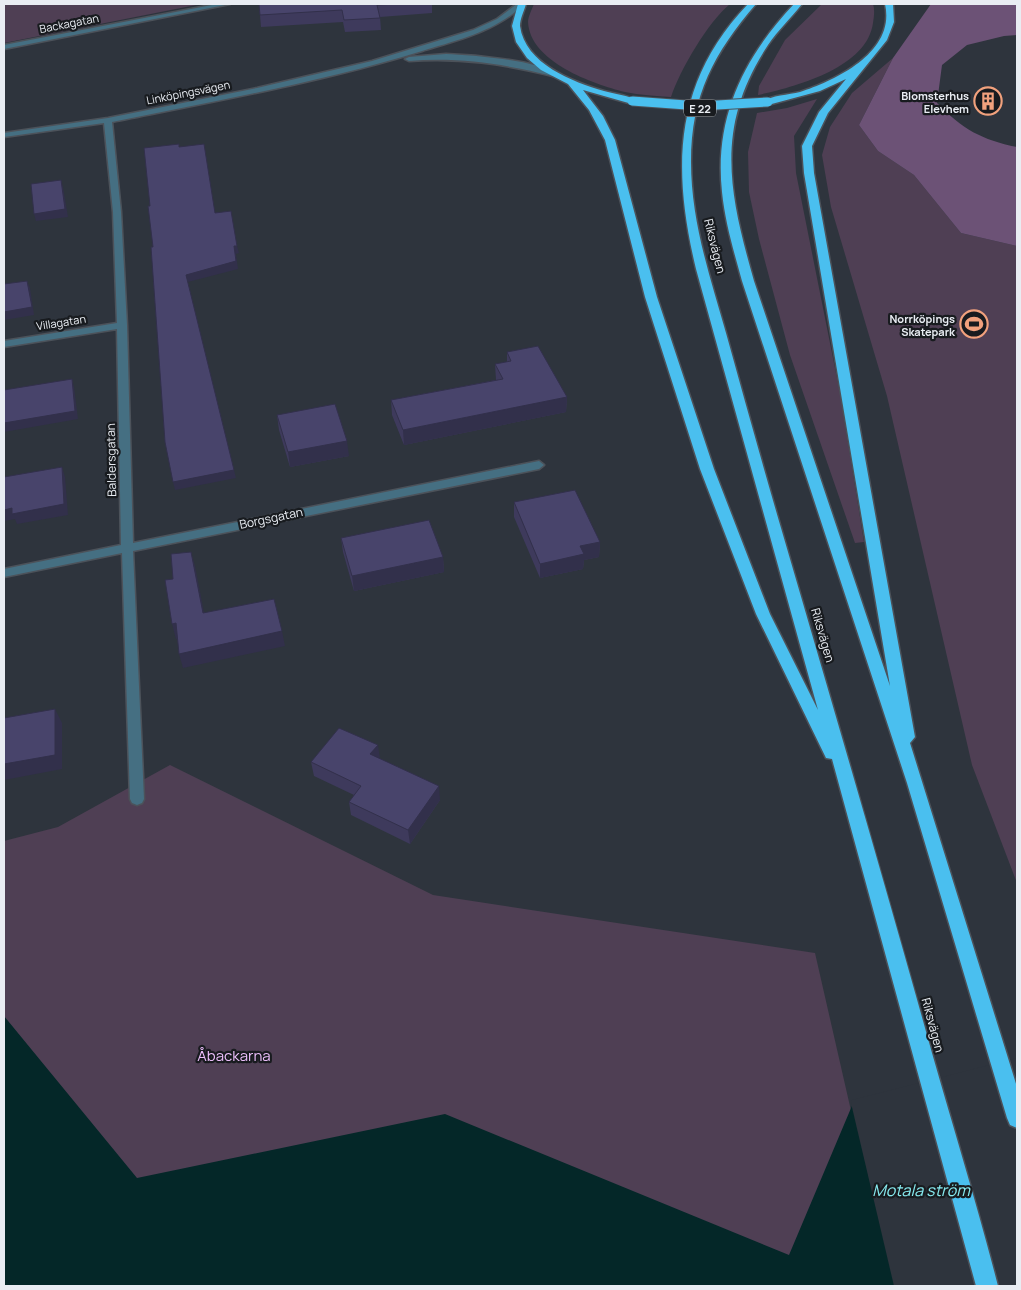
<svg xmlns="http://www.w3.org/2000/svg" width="1021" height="1290" font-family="Manrope,sans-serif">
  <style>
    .green { fill: #4f3f54 }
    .forest { fill: #6c5276 }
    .water { fill: #042728 }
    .pier { fill: #2e343d }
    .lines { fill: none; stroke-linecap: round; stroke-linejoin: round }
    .minor-casing { stroke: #4c525a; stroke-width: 3 }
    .highway-casing { stroke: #4c525a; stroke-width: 3 }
    .minor { fill: #456f82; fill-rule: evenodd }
    .highway { fill: #4abfef; fill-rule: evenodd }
    .highway-bridge-casing { stroke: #4c525a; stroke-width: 11; stroke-linecap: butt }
    .highway-bridge { stroke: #4abfef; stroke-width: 9 }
    .wall { fill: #3e3a5c }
    .shaded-wall { fill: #32304b }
    .building { fill: #48446b; stroke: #32304b }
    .labels { text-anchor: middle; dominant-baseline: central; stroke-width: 4.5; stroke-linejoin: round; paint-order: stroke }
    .far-street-label { font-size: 11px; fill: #e9edf3; stroke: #181b1f }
    .far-poi-label { font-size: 11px; font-weight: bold; fill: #e9edf3; stroke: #181b1f; text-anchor: end }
    .shield { fill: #181b1f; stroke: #aaaeb3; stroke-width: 1 }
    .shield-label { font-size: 11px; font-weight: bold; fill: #e9edf3 }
    .street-label { font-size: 12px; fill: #e9edf3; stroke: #181b1f }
    .near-park-label { font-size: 15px; fill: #ebbefa; stroke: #181b1f }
    .near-water-label { font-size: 16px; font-style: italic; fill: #87ebf0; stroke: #181b1f }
  </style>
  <rect width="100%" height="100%" fill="#2e343d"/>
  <!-- green -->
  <g class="green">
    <polygon points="4,4 201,4 4,43"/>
    <path d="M534,4H730C708,22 680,70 671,97C656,96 640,95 625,92C593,84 530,62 528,22C528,17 532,9 534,4Z"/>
    <path d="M822,4H873C875,10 874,16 873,23C867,68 795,87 758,95L759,86L785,40Z"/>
    <polygon points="893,58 859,125 878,151 914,175 961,233 1017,246 1017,883 972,765 887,396 831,207 822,155 830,127 852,93"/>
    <polygon points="817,99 794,136 796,173 840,393 864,542 855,543 790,355 759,239 749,192 748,152 757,113 787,108"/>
    <polygon points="170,765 433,895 815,953 891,1286 4,1286 4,841 58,827"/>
  </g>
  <!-- forest -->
  <path class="forest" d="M931,4H1017V35L1004,36L967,45L942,65L937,103C962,129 982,140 1017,147V246L961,233L914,175L878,151L859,125L893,58Z"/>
  <!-- water -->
  <polygon class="water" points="4,1016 137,1178 445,1114 789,1255 854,1101 1017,1286 4,1286"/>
  <!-- pier -->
  <polygon class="pier" points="1017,1058 1017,1286 894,1286 851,1103 852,1100"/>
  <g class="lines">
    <!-- minor casing -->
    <g class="minor-casing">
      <g id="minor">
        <polygon points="217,4 230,4 4,49 4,45"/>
        <path d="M517,4H524C497,31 458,40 422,51C321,82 216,101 112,122L121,212L127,325L133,543L539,461L544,465L539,469L133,551L144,799L142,803L137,805L132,803L130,799L122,553L4,577V569L121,545L117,329L4,347V341L117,323L113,212L104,123L4,137V133L108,118L257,88L372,61L473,30L497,19Z"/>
        <path d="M446,54C471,55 537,60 557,74L553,76C504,64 459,57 409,61L405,59L409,57Z"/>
      </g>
    </g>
    <!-- highway casing -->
    <g class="highway-casing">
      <g id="highway">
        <path d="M518,4H526C524,11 520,19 520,26C525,64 573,82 604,91C614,94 629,95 637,101L632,104L583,90L603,116L615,140L657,297L714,469L770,614L818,710L696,269C672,169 673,82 748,4H756C714,53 691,95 691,162C691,221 710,277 726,333C744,398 762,463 781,528C832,703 883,877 932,1053C954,1130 978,1208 998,1286H976L832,759L826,758L756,614L700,469L645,297L605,140L589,110L568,84L541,70L527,58L516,42L512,26Z"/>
        <path d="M794,4H802C791,18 778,30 768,45C714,127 729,193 754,281L890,686L804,173L802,146L819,112L846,79L820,91L768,105L763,102C771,95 789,95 800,92C836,80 896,52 885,4H893L894,22L887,40L828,113L812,146L814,173L915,737L910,743L1017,1087V1128L1010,1125L1007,1118L907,783L742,281C734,252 725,222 722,192C714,117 744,57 794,4Z"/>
      </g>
    </g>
    <!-- minor -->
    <use href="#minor" class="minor"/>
    <!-- highway -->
    <use href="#highway" class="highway"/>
    <!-- highway-bridge casing -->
    <g class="highway-bridge-casing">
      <polyline id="highway-bridge" points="632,101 700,106 768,102"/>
    </g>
    <!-- highway-bridge -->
    <use href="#highway-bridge" class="highway-bridge"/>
  </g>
  <!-- wall -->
  <g class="wall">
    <polygon points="259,4 432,4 432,13 380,17 381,30 345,32 343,22 261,27 260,15"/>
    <polygon points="507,352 567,397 566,412 404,445 392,415 391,400 496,380 495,364 507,362"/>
    <polygon points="277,415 349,456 290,467 279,430"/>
    <polygon points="514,502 600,542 599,557 584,560 583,569 540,578 514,517"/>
    <polygon points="341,538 443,557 444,572 354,591 343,552"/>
    <polygon points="379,758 440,800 410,844 351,815 349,802 354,795 314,776 311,762"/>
  </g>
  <!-- shaded-wall -->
  <g class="shaded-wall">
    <polygon points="61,180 63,187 68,217 36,221 34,214"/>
    <polygon points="234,246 237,246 239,253 236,254 238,269 188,282 186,275"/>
    <polygon points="27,281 30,288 34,315 4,320 4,312"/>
    <polygon points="72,379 74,387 78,419 4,432 4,423"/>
    <polygon points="567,397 566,412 404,445 403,430"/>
    <polygon points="347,441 349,456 290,467 288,452"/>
    <polygon points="62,467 65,477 68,515 17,524 15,519 4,521 4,510"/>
    <polygon points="234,470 236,478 175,490 173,482"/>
    <polygon points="600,542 599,557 584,560 583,569 540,578 540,564 580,546"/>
    <polygon points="191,552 195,566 207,628 203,613"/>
    <polygon points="443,557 444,572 354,591 352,576"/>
    <polygon points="176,623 181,638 176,639 172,624"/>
    <polygon points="282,631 285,646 183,668 179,654"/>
    <polygon points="55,709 62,723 62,769 4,780 4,764"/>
    <polygon points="378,745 380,759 370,754"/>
    <polygon points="439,786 440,800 410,844 408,830"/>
  </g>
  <!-- building -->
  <g class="building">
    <polygon points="259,4 397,4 377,5 380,18 344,20 342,10 260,15"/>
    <polygon points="179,144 179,147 204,144 215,213 231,211 237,246 234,246 236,261 186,275 234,470 173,482 165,442 151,247 153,247 148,206 150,206 144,148"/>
    <polygon points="61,180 65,209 34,214 31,184"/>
    <polygon points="27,281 32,307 4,312 4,284"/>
    <polygon points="538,346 567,397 403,430 391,400 503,379 495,364 511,361 507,352"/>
    <polygon points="72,379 75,411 4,423 4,390"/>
    <polygon points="335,404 347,441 288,452 277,415"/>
    <polygon points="62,467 64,504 12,514 12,508 4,510 4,477"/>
    <polygon points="575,490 600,542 580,546 584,554 540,564 514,502"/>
    <polygon points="429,520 443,557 352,576 341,538"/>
    <polygon points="191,552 203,613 274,599 282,631 179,654 176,623 172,624 165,580 173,579 171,554"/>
    <polygon points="55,709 55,755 4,764 4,718"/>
    <polygon points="339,728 378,745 370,754 439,786 408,830 349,802 361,786 311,762"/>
  </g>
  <!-- icons -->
  <defs>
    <g id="building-ring" transform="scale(1.4375)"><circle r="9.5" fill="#181b1f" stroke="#f1a17d" stroke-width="1.5"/><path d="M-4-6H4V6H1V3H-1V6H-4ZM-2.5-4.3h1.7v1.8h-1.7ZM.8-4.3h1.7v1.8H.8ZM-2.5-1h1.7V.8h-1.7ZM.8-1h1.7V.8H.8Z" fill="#f1a17d"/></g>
    <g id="stadium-ring" transform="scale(1.4375)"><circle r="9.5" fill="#181b1f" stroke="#f1a17d" stroke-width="1.5"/><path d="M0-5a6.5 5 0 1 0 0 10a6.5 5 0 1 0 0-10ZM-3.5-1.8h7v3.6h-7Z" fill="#f1a17d"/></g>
  </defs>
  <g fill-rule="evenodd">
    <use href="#building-ring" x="988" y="101"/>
    <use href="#stadium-ring" x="974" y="324"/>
  </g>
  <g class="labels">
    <!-- far-street labels -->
    <g class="far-street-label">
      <text transform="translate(69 23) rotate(-11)">Backagatan</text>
      <text transform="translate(188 92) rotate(-11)">Linköpingsvägen</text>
      <text transform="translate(61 322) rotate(-9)">Villagatan</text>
    </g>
    <!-- far-poi labels -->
    <g class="far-poi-label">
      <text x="969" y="95">Blomsterhus<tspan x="969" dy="13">Elevhem</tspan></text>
      <text x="955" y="318">Norrköpings<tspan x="955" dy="13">Skatepark</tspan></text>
    </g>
    <!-- shield labels -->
    <rect class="shield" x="684" y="99.5" width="32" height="17" rx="4"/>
    <g class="shield-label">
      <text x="700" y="108">E 22</text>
    </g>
    <!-- street labels -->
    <g class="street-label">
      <text transform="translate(715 246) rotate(76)">Riksvägen</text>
      <text transform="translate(111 460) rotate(-91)">Baldersgatan</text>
      <text transform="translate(271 518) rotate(-12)">Borgsgatan</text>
      <text transform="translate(823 635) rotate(74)">Riksvägen</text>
      <text transform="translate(933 1025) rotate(75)">Riksvägen</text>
    </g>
    <!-- near-park labels -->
    <g class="near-park-label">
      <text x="234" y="1055">Åbackarna</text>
    </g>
    <!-- near-water labels -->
    <g class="near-water-label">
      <text x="921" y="1190">Motala ström</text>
    </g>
  </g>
  <!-- border -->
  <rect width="1021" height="1290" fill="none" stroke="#e9edf3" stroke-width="10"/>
</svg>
